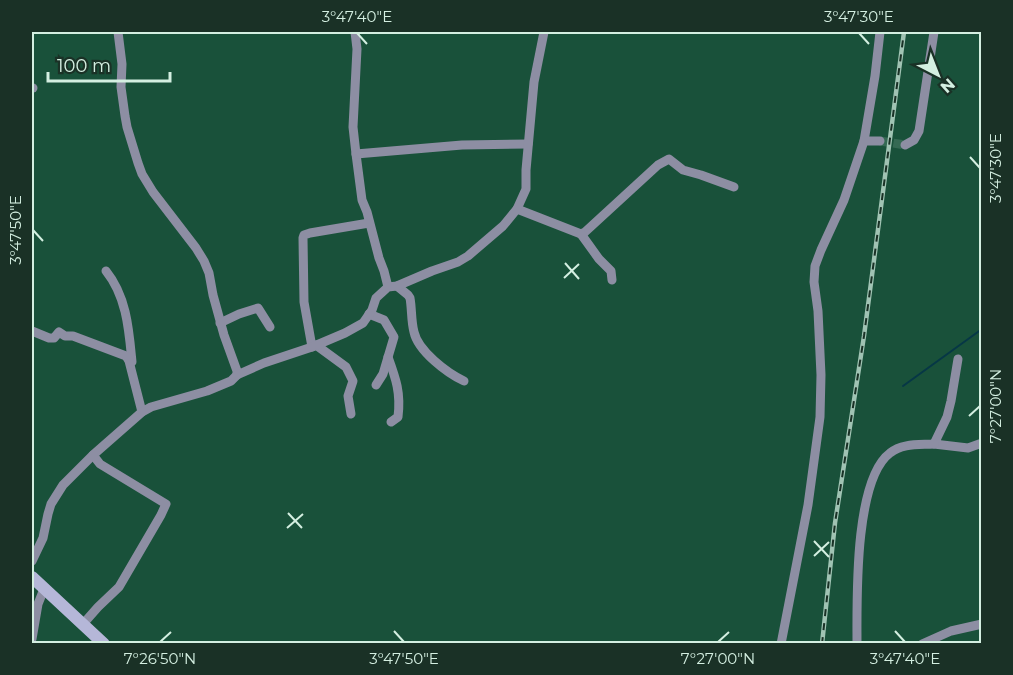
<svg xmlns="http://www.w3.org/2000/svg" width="1013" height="675" font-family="Montserrat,sans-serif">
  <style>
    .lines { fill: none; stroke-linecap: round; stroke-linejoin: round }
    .stream { stroke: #063746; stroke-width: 2 }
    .street-tunnel { stroke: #356953; stroke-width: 9; stroke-dasharray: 9 4.5; stroke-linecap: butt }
    .street { stroke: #8d8ea3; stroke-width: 9 }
    .secondary { stroke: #b5b7d8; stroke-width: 12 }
    .rail-casing { stroke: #a0c3b3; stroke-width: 4.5 }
    .rail { stroke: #1a3126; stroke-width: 2; stroke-dasharray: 7; stroke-linecap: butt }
    .ticks { fill: none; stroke: #d4efe1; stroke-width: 2 }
    .neatline { fill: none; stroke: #d4efe1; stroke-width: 2 }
    .ticks-label { font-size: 15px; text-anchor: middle; fill: #d4efe1 }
  </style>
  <rect width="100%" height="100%" fill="#19513a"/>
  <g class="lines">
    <!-- stream -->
    <polyline class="stream" points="903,386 982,329"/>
    <!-- street-tunnel -->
    <polyline class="street-tunnel" points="880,141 905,145"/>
    <!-- street -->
    <g class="street">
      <polyline points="118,32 122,64 121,87 125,116 127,127 138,163 142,174 153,192 196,248 204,261 209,273 213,295 224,335 237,371 237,375"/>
      <polyline points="355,32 357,49 353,127 356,154 362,200 367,212 379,258 384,271 388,287"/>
      <polyline points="32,88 33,88"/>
      <polyline points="864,141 875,76 880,32"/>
      <polyline points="905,145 914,140 919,131 934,32"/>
      <polyline points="356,154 462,145 528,144"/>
      <polyline points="517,209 581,234 585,232 658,165 669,159 683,170 701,175 734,187"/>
      <polyline points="581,234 599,259 611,271 612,280"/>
      <path d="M106,271C127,297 129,331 132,362"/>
      <path d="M397,286L408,295L410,298C412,309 411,321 414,332C418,351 447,373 464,381"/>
      <polyline points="369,314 384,320 394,337 383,374 376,385"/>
      <polyline points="220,323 239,314 258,308 270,327"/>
      <polyline points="32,331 49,338 54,338 59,332 65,336 73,336 126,356 129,361 142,412"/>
      <polyline points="316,345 346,367 353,381 348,396 351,414"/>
      <polyline points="312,347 304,302 303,238 304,235 310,233 369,223"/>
      <path d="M388,357C396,379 401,393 398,417L391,422"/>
      <polyline points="958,359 951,401 947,417 934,444 968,448 982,443"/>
      <polyline points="32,561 43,538 48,514 51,504 63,485 93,455 142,412 151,407 207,391 231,381 237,375 264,363 312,347 345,333 363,323 372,310 376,298 388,287 397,286 432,271 458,262 468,256 503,226 517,209 526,189 526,170 534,82 544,32"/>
      <polyline points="83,624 98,607 119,587 161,515 166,504 100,464 93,455"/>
      <polyline points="32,639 38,604 44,589"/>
      <polyline points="781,644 808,505 820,417 821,375 818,311 814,282 815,266 821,250 844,200 864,141 880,141"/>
      <path d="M857,644C857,600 854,480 890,453C902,443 919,445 934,444"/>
      <polyline points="922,644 951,631 982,624"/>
    </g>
    <!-- secondary -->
    <polyline class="secondary" points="32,577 104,644"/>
    <!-- rail casing -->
    <g class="rail-casing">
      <polyline id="rail" points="822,644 835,523 864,336 904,32"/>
    </g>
    <!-- rail -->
    <use href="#rail" class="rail"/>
  </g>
  <!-- ticks -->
  <path class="ticks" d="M357,33L367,44M859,33L869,44M970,157L980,168M33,230L43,241M565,263L579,279M564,278L579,264M969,416L980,406M288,513L302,528M287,528L303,514M814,541L829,557M814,556L829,542M394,631L404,642M895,631L905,642M160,642L171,632M718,642L729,632"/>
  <!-- border -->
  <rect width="1013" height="675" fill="none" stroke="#1a3126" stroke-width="66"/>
  <!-- north arrow -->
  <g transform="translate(938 75) rotate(138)" stroke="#1a3126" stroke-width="4.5" paint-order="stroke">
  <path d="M0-4.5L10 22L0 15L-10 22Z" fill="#d4efe1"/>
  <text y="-9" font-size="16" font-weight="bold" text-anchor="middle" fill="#d4efe1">N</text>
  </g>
  <!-- scale -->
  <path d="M48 72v9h122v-9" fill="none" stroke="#d4efe1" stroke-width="3"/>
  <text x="57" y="72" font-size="18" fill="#d4efe1" stroke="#1a3126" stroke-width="4.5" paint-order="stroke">100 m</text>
  <rect x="33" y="33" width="947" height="609" class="neatline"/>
  <g class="ticks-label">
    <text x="357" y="22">3°47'40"E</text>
    <text x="859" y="22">3°47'30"E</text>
    <text transform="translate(996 168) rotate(-90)" y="5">3°47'30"E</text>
    <text transform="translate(16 230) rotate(-90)" y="5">3°47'50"E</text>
    <text transform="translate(996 406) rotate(-90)" y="5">7°27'00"N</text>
    <text x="160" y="664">7°26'50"N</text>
    <text x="404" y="664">3°47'50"E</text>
    <text x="718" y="664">7°27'00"N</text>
    <text x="905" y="664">3°47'40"E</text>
  </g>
</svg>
